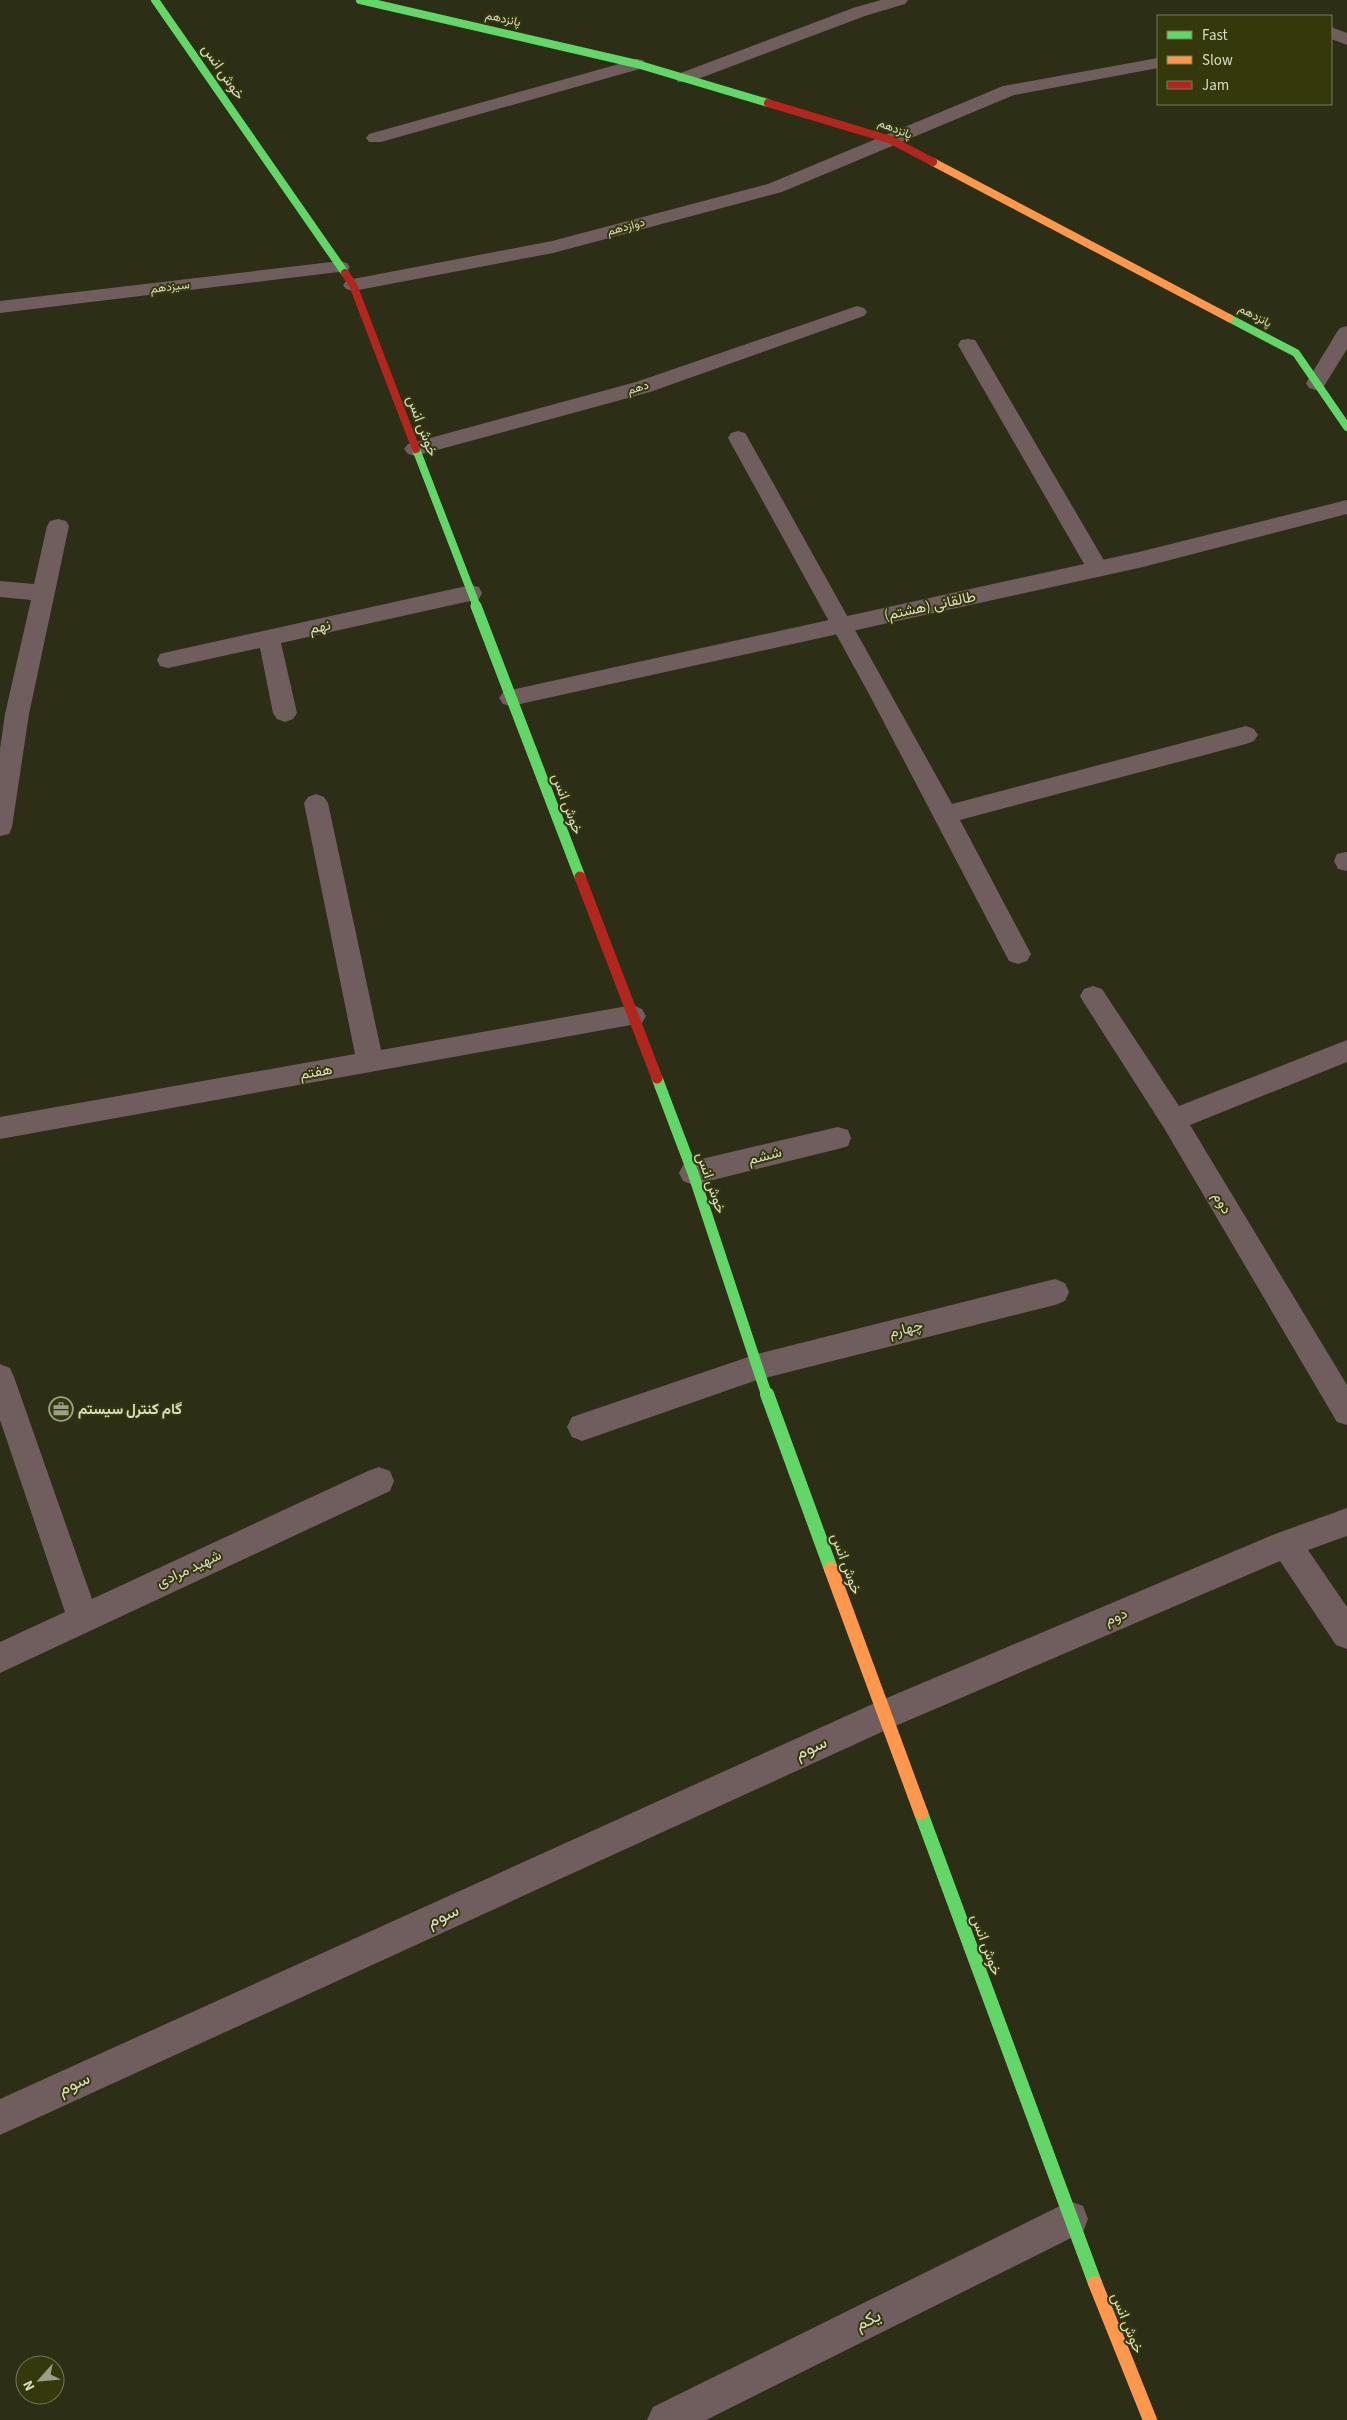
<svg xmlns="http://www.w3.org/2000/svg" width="1347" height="2420" font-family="'Source Sans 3',Vazirmatn,sans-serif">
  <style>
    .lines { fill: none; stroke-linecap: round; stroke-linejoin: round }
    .lane { fill: #705e5f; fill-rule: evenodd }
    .street { fill: #705e5f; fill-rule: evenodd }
    .fast-far2 { stroke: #63d668; stroke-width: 8 }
    .fast-far1 { stroke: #63d668; stroke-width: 11 }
    .fast { stroke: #63d668; stroke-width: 14 }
    .slow-far1 { stroke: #ff974d; stroke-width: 8 }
    .slow { stroke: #ff974d; stroke-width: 14 }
    .jam-far1 { stroke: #b3261e; stroke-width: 8 }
    .jam { stroke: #b3261e; stroke-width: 11 }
    .labels { text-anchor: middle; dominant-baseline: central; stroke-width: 4; stroke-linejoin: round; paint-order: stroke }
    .far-street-label { font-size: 12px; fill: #d8dcc4; stroke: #34380b }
    .street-label { font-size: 15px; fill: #d8dcc4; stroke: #34380b }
    .poi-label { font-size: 15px; font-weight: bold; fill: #d8dcc4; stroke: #34380b; text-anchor: start }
    .near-street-label { font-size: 18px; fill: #d8dcc4; stroke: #34380b }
  </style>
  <rect width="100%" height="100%" fill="#2c2e16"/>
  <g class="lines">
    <!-- lane -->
    <g class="lane">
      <polygon points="881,0 908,0 905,4 865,16 690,82 678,82 675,78 678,74 853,8"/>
      <polygon points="637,59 643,60 646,64 643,68 381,142 369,142 366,138 369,134"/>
      <polygon points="857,306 864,308 867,312 864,316 650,392 415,456 408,454 404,449 408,444 636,382"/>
      <polygon points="1347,326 1347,349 1326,383 1323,388 1316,390 1309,388 1306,383 1337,332 1340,328"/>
      <polygon points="968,339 975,340 978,345 1109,569 1106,574 1098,577 1090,574 1087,569 958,345 961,340"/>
      <polygon points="738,431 745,433 748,438 952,804 1246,726 1254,729 1258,735 1254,741 1246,744 960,820 1031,954 1027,961 1018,964 1009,961 869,694 728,438 731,433"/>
      <polygon points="58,519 66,521 69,526 29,714 12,827 9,834 0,836 0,749 5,714 31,600 0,597 0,581 34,584 47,526 50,521"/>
      <polygon points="471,585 479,587 482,593 479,599 281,643 297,713 293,719 285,722 277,719 273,713 260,648 168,668 160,666 157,660 160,654 168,652"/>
      <polygon points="316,794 324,797 328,803 381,1050 633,1005 642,1009 646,1016 642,1023 0,1139 0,1117 355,1054 304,803 308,797"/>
      <polygon points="1346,852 1347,852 1347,871 1338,869 1334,861 1337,854"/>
      <polygon points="1093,986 1102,989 1179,1106 1347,1040 1347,1062 1190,1125 1347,1385 1347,1425 1337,1422 1164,1128 1084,1003 1080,996 1084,989"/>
      <polygon points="1055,1279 1065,1283 1069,1292 1065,1301 1055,1305 757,1380 582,1441 572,1437 567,1427 572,1417 757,1354"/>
      <polygon points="0,1364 10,1368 14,1377 92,1599 368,1471 379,1467 390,1471 394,1481 390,1491 0,1673 0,1642 65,1612 0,1420"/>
      <polygon points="1347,1508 1347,1536 1308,1550 1347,1607 1347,1649 1336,1645 1280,1561 886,1730 875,1725 870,1714 875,1703 1275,1534"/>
    </g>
    <!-- street -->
    <g class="street">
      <polygon points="1331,27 1347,33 1347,45 1331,39"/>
      <polygon points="1158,58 1158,68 1014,95 782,192 553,253 353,291 346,289 343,285 346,281 353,279 552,241 768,184 1003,86"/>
      <polygon points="340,261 347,263 350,267 347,271 0,313 0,301"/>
      <polygon points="1347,500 1347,514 1143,567 511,706 503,704 499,698 503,692 511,690 1143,551"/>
      <polygon points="838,1127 848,1130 851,1138 848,1146 838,1149 693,1185 683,1181 679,1173 683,1165 693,1161"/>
      <polygon points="886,1698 897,1703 902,1714 897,1725 0,2135 0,2099"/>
      <polygon points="1070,2201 1083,2206 1088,2219 1083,2232 706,2420 647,2420 653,2407"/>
    </g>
    <!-- fast-far2 -->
    <g class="fast-far2">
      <polyline points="155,0 345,273"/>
      <polyline points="360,0 637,64 768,103"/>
      <polyline points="1229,318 1296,353 1347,427"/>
      <polyline points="416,449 477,607"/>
    </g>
    <!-- fast-far1 -->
    <g class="fast-far1">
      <polyline points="476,606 580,877"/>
      <polyline points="657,1078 693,1173 767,1396"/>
    </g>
    <!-- fast -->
    <g class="fast">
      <polyline points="767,1394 831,1569"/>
      <polyline points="921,1813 1095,2283"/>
    </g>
    <!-- slow-far1 -->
    <polyline class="slow-far1" points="933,162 1229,318"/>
    <!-- slow -->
    <g class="slow">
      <polyline points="831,1569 921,1813"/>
      <polyline points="1095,2283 1150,2420"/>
    </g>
    <!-- jam-far1 -->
    <g class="jam-far1">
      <polyline points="768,103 891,140 933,162"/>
      <polyline points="345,273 353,285 416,449"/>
    </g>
    <!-- jam -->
    <polyline class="jam" points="580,877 657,1078"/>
  </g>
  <!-- icons -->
  <defs>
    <g id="office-ring" transform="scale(1.25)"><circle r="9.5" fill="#34380b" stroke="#9c9f87" stroke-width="1.5"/><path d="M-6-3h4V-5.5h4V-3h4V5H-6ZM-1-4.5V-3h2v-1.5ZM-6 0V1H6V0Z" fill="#9c9f87"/></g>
  </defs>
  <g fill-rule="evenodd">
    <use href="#office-ring" x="61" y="1409"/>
  </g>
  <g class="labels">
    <!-- far-street labels -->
    <g class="far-street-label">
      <text transform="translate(503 19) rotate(13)">پانزدهم</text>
      <text transform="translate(895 129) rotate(22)">پانزدهم</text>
      <text transform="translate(626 227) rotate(-15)">دوازدهم</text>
      <text transform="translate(170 287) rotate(-7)">سیزدهم</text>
      <text transform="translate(1255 316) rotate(28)">پانزدهم</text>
      <text transform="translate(638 388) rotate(-17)">دهم</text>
    </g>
    <!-- street labels -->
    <g class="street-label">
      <text transform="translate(223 72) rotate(55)">خوش انس</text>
      <text transform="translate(422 426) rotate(69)">خوش انس</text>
      <text transform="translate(930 606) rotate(-12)">طالقانی (هشتم)</text>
      <text transform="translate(320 627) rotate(-12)">نهم</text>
      <text transform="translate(567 804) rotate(69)">خوش انس</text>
      <text transform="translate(316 1072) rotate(-10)">هفتم</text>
      <text transform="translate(765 1156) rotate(-14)">ششم</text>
      <text transform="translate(711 1183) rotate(71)">خوش انس</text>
      <text transform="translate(1222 1203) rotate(59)">دوم</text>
      <text transform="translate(906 1329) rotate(-14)">چهارم</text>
      <text transform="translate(846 1564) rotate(70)">خوش انس</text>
      <text transform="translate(189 1569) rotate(-25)">شهید مرادی</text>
      <text transform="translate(1116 1617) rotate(-23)">دوم</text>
      <text transform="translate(986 1945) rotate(70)">خوش انس</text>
      <text transform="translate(1127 2323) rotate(68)">خوش انس</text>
    </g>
    <!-- poi labels -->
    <g class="poi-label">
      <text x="78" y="1409">گام کنترل سیستم</text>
    </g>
    <!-- near-street labels -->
    <g class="near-street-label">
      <text transform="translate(811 1748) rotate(-24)">سوم</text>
      <text transform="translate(443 1916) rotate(-24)">سوم</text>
      <text transform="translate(74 2084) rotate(-24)">سوم</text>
      <text transform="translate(868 2320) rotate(-26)">یکم</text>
    </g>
  </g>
  <!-- legend -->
  <rect x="1157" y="15" width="175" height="90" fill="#34380b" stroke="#767a55"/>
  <rect x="1167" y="31" width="25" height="8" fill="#63d668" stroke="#767a55"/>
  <text x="1202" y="40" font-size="15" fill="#d8dcc4">Fast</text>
  <rect x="1167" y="56" width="25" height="8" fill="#ff974d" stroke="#767a55"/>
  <text x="1202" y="65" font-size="15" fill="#d8dcc4">Slow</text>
  <rect x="1167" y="81" width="25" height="8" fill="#b3261e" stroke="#767a55"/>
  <text x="1202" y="90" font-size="15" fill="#d8dcc4">Jam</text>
  <!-- north arrow -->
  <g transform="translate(40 2380) rotate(243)"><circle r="24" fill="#34380b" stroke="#767a55"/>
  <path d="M0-4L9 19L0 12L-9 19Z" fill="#9c9f87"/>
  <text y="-8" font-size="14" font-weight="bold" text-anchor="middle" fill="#d8dcc4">N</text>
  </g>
</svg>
